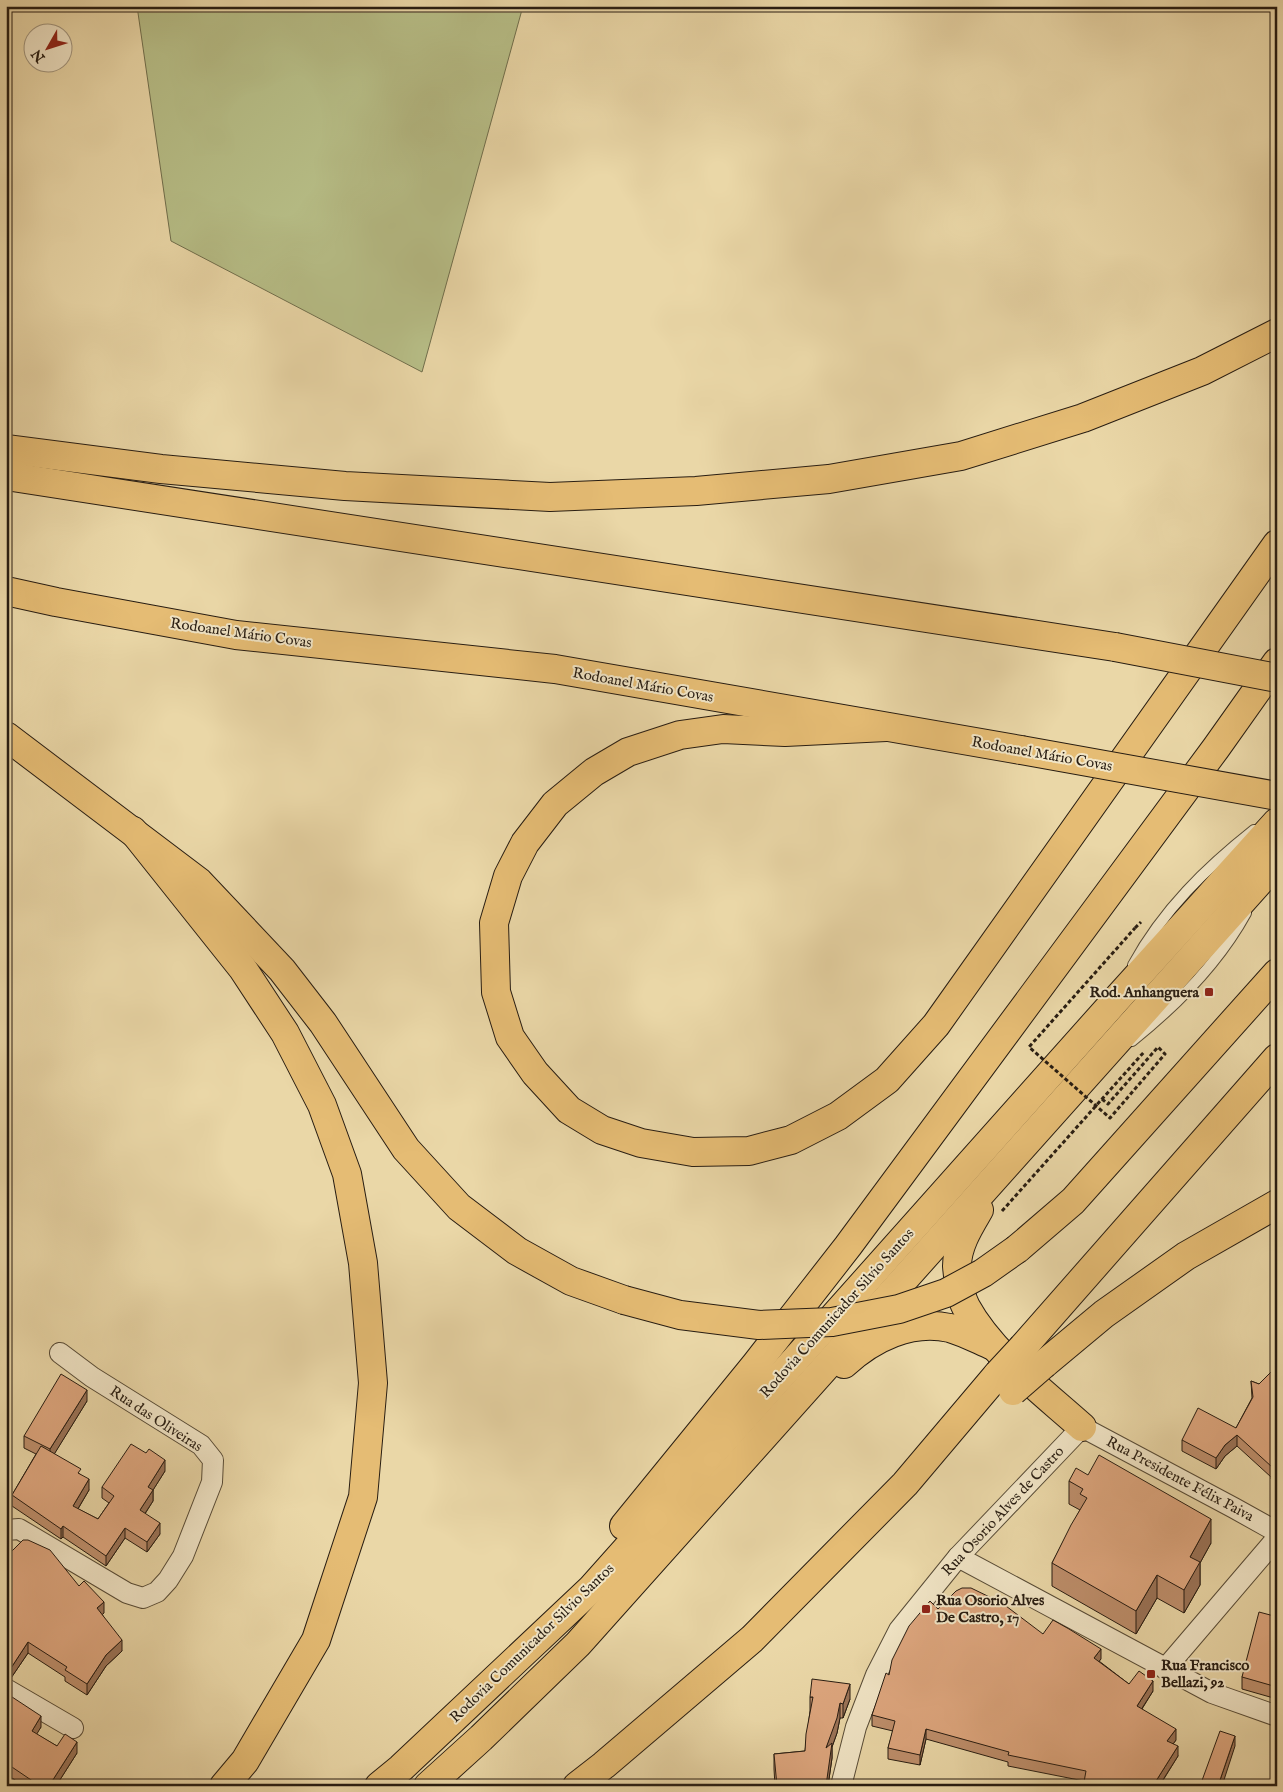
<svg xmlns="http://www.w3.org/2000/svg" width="1283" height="1792" font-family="'IM FELL English',serif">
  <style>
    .green { fill: #b7be87; stroke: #706e4c }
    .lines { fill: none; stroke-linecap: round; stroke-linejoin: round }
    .lane-casing { stroke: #584c37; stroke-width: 12 }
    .street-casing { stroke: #584c37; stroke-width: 22 }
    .highway-casing { stroke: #281d12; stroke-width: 30 }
    .path { stroke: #281d12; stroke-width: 3; stroke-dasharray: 4 2.5; stroke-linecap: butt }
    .lane { stroke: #f1e5c6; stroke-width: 10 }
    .street { stroke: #f1e5c6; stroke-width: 20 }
    .highway { stroke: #e5bc74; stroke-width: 28 }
    .highway-bridge-casing { stroke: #281d12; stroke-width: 30; stroke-linecap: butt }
    .path-bridge { stroke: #281d12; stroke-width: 3; stroke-dasharray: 4 2.5; stroke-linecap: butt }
    .highway-bridge { stroke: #e5bc74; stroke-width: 28 }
    .wall { fill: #be8f6c; stroke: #281d12 }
    .shaded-wall { fill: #9b7458; stroke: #281d12 }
    .building { fill: #dda67e; stroke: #281d12 }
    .poi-dot { fill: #8f2418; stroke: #f1e5c6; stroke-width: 2 }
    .labels { text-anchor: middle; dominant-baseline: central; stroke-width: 4; stroke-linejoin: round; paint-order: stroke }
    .street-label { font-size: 15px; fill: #281d12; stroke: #f1e5c6 }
    .poi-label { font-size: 15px; font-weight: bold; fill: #281d12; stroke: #f1e5c6; text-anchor: start }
  </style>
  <rect width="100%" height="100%" fill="#ead7a7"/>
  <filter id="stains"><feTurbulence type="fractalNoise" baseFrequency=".004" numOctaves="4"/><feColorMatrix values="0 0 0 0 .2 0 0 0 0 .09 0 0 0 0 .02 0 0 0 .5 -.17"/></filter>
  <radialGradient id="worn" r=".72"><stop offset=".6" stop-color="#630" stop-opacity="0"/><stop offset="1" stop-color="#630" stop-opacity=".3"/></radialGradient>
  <!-- green -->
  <polygon class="green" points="137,6 523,6 422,372 171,241"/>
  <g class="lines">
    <!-- lane casing -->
    <g class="lane-casing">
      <g id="lane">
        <path d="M1133,965C1163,910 1206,868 1254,830"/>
        <path d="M1132,1041C1177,1005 1218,964 1246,913"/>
      </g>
    </g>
    <!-- street casing -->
    <g class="street-casing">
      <g id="street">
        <polyline points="6,1530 19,1529 127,1593 143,1598 157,1592 168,1580 183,1556 212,1482 213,1460 201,1445 92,1377 60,1353"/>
        <polyline points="958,1557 1212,1693 1277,1716"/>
        <polyline points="1165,1669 1277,1538"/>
        <polyline points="6,1689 73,1728"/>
        <polyline points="841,1786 856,1727 876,1675 899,1630 958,1557 1082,1427 1234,1508 1277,1532"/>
      </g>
    </g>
    <!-- highway casing -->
    <g class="highway-casing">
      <g id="highway">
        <polyline points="6,449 161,469 345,486 550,497 696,491 829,479 961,456 1083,418 1202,371 1277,333"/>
        <polyline points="6,476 1115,647"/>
        <polyline points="6,591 56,602 236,635 555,669 1021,750"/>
        <polyline points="886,727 785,732 723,729 680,735 628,752 594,772 555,804 525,843 508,876 494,923 496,992 510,1037 535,1073 569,1110 602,1130 641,1143 693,1152 749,1151 791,1140 838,1116 887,1080 936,1025 1277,544"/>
        <polyline points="6,736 199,882 282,970 323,1023 406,1149 459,1207 517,1251 571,1281 624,1300"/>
        <polyline points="133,831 243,969 285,1033 322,1105 347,1174 363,1263 373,1383 363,1497 316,1640 245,1761 224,1786"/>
        <path d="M979,1210C969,1227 957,1246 957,1266C958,1278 960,1296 966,1307C991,1353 1043,1392 1082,1427"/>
        <polyline points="1017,1249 1073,1201 1277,973"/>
        <polyline points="1023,1347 1277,1058"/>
        <path d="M844,1364C872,1338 911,1319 950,1328C964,1332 979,1340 993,1346"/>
        <polyline points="1044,1364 1104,1314 1186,1256 1277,1204"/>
        <polyline points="624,1526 756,1364 848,1246 1216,748 1277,662"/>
        <polyline points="379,1786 401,1768 591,1589 1115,1001 1277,822"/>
        <polyline points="428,1786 481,1738 578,1644 1277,862"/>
        <polyline points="577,1786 604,1765 752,1639 905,1484 998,1374"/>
      </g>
    </g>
    <!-- path -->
    <g class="path">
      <polyline points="1135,928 1141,922"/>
      <polyline points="1002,1211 1144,1052"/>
    </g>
    <!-- lane -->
    <use href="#lane" class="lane"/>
    <!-- street -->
    <use href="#street" class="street"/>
    <!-- highway -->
    <use href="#highway" class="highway"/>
    <!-- highway-bridge casing -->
    <g class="highway-bridge-casing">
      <g id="highway-bridge">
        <polyline points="1115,647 1277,678"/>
        <polyline points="1021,750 1277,796"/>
        <polyline points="624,1300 680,1315 759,1325 832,1322 899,1309 946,1293 983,1273 1017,1249"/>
        <polyline points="998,1374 1023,1347"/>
        <polyline points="1013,1391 1044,1364"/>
      </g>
    </g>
    <!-- path-bridge -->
    <polyline class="path-bridge" points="1102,1099 1108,1104 1158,1047 1165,1054 1110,1118 1029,1047 1135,928"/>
    <!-- highway-bridge -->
    <use href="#highway-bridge" class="highway-bridge"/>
  </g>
  <!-- wall -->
  <g class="wall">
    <polygon points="1277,1366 1277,1487 1275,1485 1275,1483 1271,1479 1271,1477 1237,1446 1225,1456 1216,1469 1182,1451 1182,1440 1236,1428 1252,1398 1251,1381 1259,1384"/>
    <polygon points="87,1401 54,1454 81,1475 89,1490 78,1509 98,1519 109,1503 102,1498 102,1487 165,1471 153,1490 153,1501 145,1514 160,1534 147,1552 125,1538 106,1566 63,1537 61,1539 12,1506 12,1495 36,1454 24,1448 24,1436"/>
    <polygon points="1069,1481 1211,1543 1200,1563 1200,1585 1184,1613 1157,1598 1136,1634 1052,1586 1052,1563 1080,1510 1069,1504"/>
    <polygon points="6,1557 79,1586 104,1613 102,1614 122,1651 106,1666 87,1695 65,1681 65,1677 28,1653 11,1678 6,1677"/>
    <polygon points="1277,1599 1277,1699 1242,1689 1242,1677 1274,1616"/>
    <polygon points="938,1609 1101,1659 1099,1661 1129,1684 1153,1691 1142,1709 1176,1740 1173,1744 1178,1756 1162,1782 1179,1786 1084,1786 1084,1781 1008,1766 1008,1762 926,1739 920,1765 888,1759 888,1748 893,1731 872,1726 872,1715 889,1675"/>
    <polygon points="6,1693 41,1727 36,1734 57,1746 77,1753 56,1786 24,1786 6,1774"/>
    <polygon points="810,1697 850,1699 843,1718 840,1718 837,1733 832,1747 832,1758 828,1786 775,1786 774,1769 774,1754 805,1751 810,1711"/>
  </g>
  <!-- shaded-wall -->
  <g class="shaded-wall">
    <polygon points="87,1390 87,1401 50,1461 50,1449"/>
    <polygon points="1237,1435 1237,1446 1225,1456 1216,1469 1216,1458 1225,1445"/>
    <polygon points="165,1460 165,1471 148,1498 148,1487"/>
    <polygon points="89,1479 89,1490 73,1517 73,1506"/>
    <polygon points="153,1490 153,1501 140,1521 140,1510"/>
    <polygon points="1211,1519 1211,1543 1200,1563 1200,1585 1184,1613 1184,1590 1190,1557"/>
    <polygon points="160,1523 160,1534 147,1552 147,1542"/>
    <polygon points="63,1526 63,1537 61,1539 61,1529"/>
    <polygon points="125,1528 125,1538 106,1566 106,1556"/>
    <polygon points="1157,1575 1157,1598 1136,1634 1136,1611"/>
    <polygon points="104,1602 104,1613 97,1619 97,1608"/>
    <polygon points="122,1640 122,1651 106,1666 87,1695 87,1684 106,1655"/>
    <polygon points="28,1642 28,1653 11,1678 11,1668"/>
    <polygon points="1101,1649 1101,1659 1094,1668 1094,1658"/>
    <polygon points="1153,1681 1153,1691 1137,1716 1137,1706"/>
    <polygon points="850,1684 850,1699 843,1718 843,1704"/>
    <polygon points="840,1703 840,1718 837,1733 832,1747 832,1758 828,1786 826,1786 826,1748"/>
    <polygon points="41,1716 41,1727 32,1742 32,1731"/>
    <polygon points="926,1729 926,1739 920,1765 920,1755"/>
    <polygon points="1176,1729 1176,1740 1167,1752 1167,1741"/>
    <polygon points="1235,1736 1235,1746 1222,1786 1218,1786"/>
    <polygon points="77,1742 77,1753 56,1786 49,1786"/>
    <polygon points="1178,1746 1178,1756 1159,1786 1156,1781"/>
  </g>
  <!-- building -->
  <g class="building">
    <polygon points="1277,1366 1277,1475 1275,1474 1276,1473 1271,1468 1272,1467 1237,1435 1225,1445 1216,1458 1182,1440 1198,1408 1236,1428 1253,1397 1251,1381 1259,1384"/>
    <polygon points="61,1374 87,1390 50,1449 24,1436"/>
    <polygon points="131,1444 146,1453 149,1449 165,1460 148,1487 153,1490 140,1510 160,1523 147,1542 125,1528 106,1556 63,1526 61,1529 12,1495 41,1446 81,1469 78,1473 89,1479 73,1506 98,1519 114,1496 102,1487"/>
    <polygon points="1099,1455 1211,1519 1190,1557 1200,1562 1184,1590 1157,1575 1136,1611 1052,1563 1071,1525 1087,1498 1080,1494 1083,1489 1069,1481 1076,1468 1088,1475"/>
    <polygon points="23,1540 28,1540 50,1550 79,1586 84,1581 104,1602 97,1608 122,1640 106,1655 87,1684 65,1670 67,1667 28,1642 11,1668 6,1666 6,1557"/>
    <polygon points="962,1588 971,1588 1002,1603 1043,1634 1053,1620 1069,1629 1101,1649 1094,1658 1129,1684 1139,1671 1153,1681 1137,1706 1176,1729 1167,1741 1178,1746 1156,1781 1179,1786 1101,1786 1084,1782 1086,1771 1008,1755 1009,1752 926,1729 920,1755 888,1748 895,1721 872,1715 886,1673 889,1675 892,1660 909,1626 930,1601 938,1609 956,1591"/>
    <polygon points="1277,1599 1277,1687 1242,1677 1259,1612 1274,1616"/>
    <polygon points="812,1679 850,1684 843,1704 840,1703 837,1718 826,1748 832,1743 826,1786 777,1786 774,1754 805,1751 806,1734 813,1697 810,1697"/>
    <polygon points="6,1693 41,1716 32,1731 57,1746 65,1734 77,1742 49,1786 40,1786 6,1763"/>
    <polygon points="1220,1731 1235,1736 1218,1786 1200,1786"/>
  </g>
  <!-- markers -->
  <g class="poi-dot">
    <rect x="1204" y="987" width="10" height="10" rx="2.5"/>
    <rect x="921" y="1604" width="10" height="10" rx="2.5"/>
    <rect x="1146" y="1669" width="10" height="10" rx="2.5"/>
  </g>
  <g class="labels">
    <!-- street labels -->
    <g class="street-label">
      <text transform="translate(241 633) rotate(8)">Rodoanel Mário Covas</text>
      <text transform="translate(643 685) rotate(10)">Rodoanel Mário Covas</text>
      <text transform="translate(1042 754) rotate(10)">Rodoanel Mário Covas</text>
      <text transform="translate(837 1313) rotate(-48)">Rodovia Comunicador Silvio Santos</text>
      <text transform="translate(156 1419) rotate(33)">Rua das Oliveiras</text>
      <text transform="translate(1180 1479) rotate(28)">Rua Presidente Félix Paiva</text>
      <text transform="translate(1003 1511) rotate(-47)">Rua Osorio Alves de Castro</text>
      <text transform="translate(532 1643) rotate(-44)">Rodovia Comunicador Silvio Santos</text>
    </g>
    <!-- poi labels -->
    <g class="poi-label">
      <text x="1199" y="992" text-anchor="end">Rod. Anhanguera</text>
      <text x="936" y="1600">Rua Osorio Alves<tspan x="936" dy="17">De Castro, 17</tspan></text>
      <text x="1161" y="1665">Rua Francisco<tspan x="1161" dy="17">Bellazi, 92</tspan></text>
    </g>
  </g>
  <!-- margin -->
  <rect width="1283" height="1792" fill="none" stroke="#ead7a7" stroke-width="25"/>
  <rect x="8" y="8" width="1268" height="1777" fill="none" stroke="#281d12" stroke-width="2.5"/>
  <rect x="12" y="12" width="1258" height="1767" fill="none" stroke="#281d12"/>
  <!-- north arrow -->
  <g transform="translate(48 48) rotate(231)"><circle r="24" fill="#f1e5c6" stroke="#a1957e"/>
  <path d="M0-4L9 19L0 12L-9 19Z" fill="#8f2418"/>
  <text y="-8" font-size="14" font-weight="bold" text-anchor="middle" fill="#281d12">N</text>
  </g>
  <rect width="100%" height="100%" filter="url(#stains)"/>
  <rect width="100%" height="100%" fill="url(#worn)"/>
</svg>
